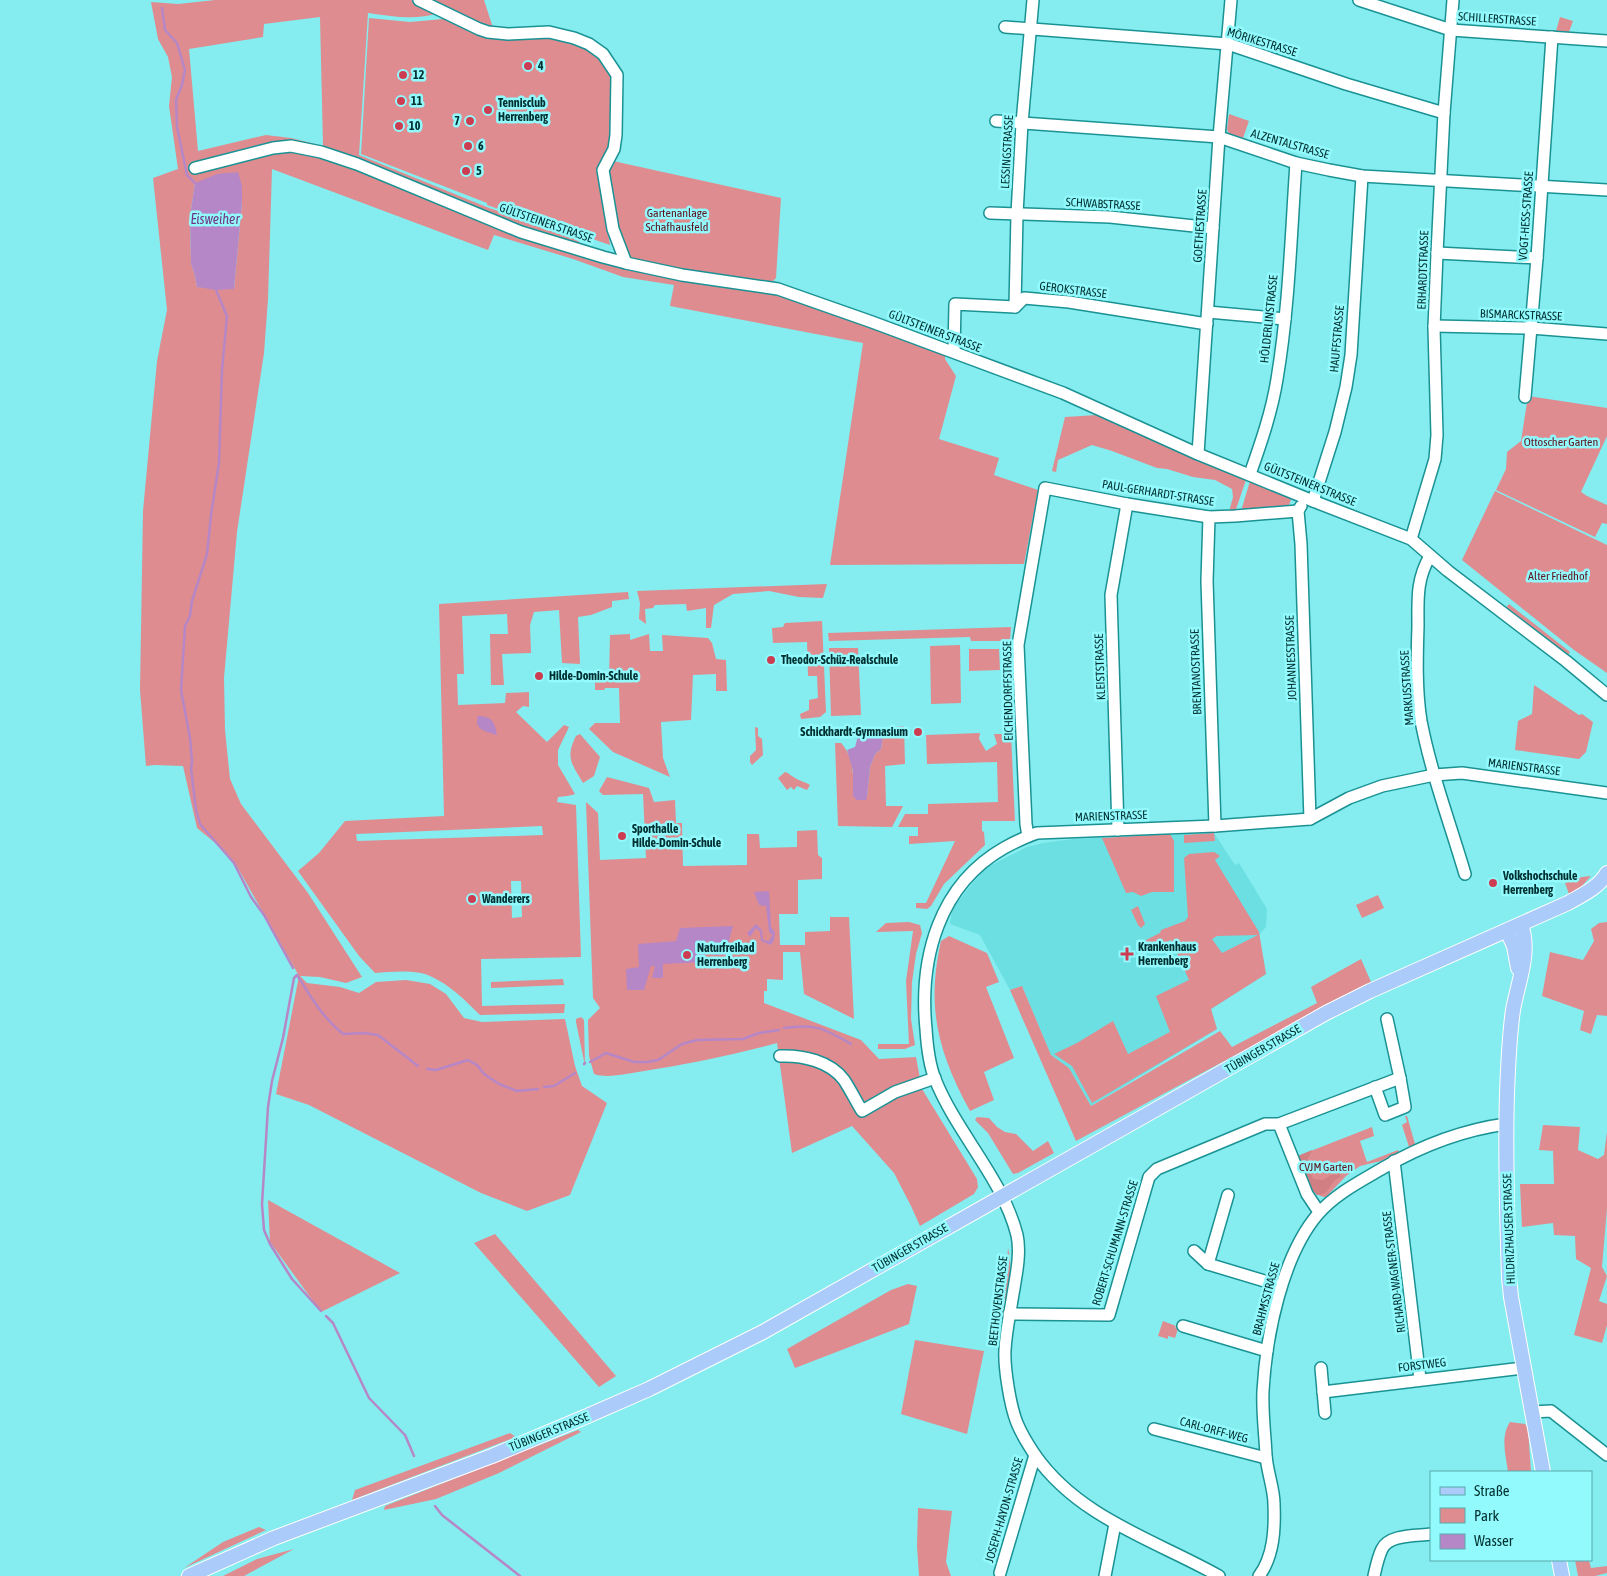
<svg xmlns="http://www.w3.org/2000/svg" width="1607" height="1576" font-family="'Asap Condensed',sans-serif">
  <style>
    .built { fill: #6bdfe2 }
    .green { fill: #df8c90; fill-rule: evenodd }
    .forest { fill: #d27f83 }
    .water { fill: #b687c6 }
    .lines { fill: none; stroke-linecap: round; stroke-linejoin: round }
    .stream { stroke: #b687c6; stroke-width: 2.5 }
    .minor-casing { stroke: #1a9294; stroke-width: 14 }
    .major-casing { stroke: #fff; stroke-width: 16 }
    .minor { stroke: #fff; stroke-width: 11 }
    .major { stroke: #abcbfa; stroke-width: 14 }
    .poi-dot { fill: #cd3d51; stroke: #92fafc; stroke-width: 2 }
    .labels { text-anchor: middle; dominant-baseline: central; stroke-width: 5; stroke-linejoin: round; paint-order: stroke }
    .street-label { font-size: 12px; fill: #003031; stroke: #92fafc }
    .poi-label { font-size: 12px; font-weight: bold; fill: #003031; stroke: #92fafc; text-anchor: start }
    .park-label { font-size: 12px; fill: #5e131f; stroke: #92fafc }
    .water-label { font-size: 14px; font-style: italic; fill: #703683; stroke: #92fafc }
  </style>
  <rect width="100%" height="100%" fill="#85edef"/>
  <!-- built -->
  <polygon class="built" points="1214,833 1235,865 1239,863 1267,909 1266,927 1259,935 1266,974 1211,1009 1217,1029 1091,1106 1069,1068 1051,1055 1022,986 1010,990 980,935 950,924 951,915 955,905 984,869 1027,847 1043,843 1073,839"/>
  <!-- green -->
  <g class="green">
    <path d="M215,0H412L438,13C416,21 390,16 368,13L359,155L489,208L580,238L578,247L608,256L615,254L600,165L613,161L781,198L776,278L773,281L870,317L945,342V359L956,376L939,439L999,458L994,475L1038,490L1024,564L830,565L863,343L670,306L674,285L623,277L573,259L494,235L488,250L272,169L268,299L264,353L237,532L224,678L225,730L230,779L241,804L308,893L362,977L346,983L320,977L300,976L307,983L340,987L359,993L376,982L406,980L430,984L446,994L464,1018L482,1022L565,1019L575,1066L582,1086L607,1103L570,1195L527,1211L481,1193L309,1105L276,1094L299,976L235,863L224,850L197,828L183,766L155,765L146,766L140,690L143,511L157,361L167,310L153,178L178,169L169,106L172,77L168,57L158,39L151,2L178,4ZM320,17L323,146L291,138L266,135L198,151L189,49L263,37L264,24ZM195,183L242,186V202L234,289L197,287L195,276L191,263L190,217Z"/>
    <polygon points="423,0 484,0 494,31"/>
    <polygon points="1560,17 1573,21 1569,32 1556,31"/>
    <polygon points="369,18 410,22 443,19 485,35 551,37 585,44 600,56 614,75 611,146 598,165 610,245 506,209 504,211 487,205 487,203 361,154"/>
    <polygon points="1229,114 1249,121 1243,138 1229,134 1227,129"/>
    <polygon points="1528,396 1607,408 1607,436 1581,492 1587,496 1607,505 1607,524 1602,523 1595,537 1496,490 1506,469 1507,452 1521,441"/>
    <polygon points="1097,415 1246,480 1235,512 1229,512 1233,497 1232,489 1215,480 1193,477 1167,469 1157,468 1112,451 1092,445 1058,460 1056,472 1052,471 1065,417"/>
    <polygon points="1250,481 1288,496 1291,500 1288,507 1241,511"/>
    <polygon points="1495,491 1607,545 1607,673 1574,650 1462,560"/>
    <polygon points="827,584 823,598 799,597 769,591 733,594 714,605 711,628 706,628 706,608 687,611 686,604 655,605 653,608 645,609 646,624 639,619 640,603 637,591"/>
    <path d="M628,592L629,599L612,601V607L591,615L578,617L580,664L562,663L559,610L534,612L530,625L531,653L502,654L504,685H491L490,634H508L507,614L462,616L464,674H457L458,705L505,703L506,693L529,692V707L523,706L516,712L547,742L564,725L569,727L558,750V765L575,794C570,796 564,796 558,797L557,802L576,805L581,957L481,959L482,1006L565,1004L564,1013L480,1015C466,1001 449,984 430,976C415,969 391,972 375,973L359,956L298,871L319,853L345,821L444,816L439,604ZM542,826L543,835L357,841L356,834ZM511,881H521L522,917L512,918Z"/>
    <polygon points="1509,604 1570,652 1566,658 1504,610"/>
    <polygon points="822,621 826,712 820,717 801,719 800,714 809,710 809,700 818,698 817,676 808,676 807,642 773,643 772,628 783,627 785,623"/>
    <polygon points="1011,627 1010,641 971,641 970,637 829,641 828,633"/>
    <polygon points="630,634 630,640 649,634 650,651 663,651 662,635 708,638 712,643 716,659 726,660 727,691 716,691 716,674 693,675 691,720 661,722 663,758 670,777 613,752 589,729 595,723 620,723 619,688 605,688 604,690 595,690 595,682 609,681 610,635"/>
    <polygon points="960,645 961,703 931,704 930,646"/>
    <polygon points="829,648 858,648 861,715 831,716"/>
    <polygon points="969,649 999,649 1000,670 969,671"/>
    <polygon points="1534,685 1579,715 1582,714 1593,722 1586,752 1579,759 1515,750 1518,721 1532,714"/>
    <path d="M904,726L905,764L885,766L886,806H903L892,827L838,826L835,743H841C854,757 854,778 853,796H867L870,767L875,754L881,749L884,728Z"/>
    <polygon points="755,727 758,728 758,736 762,739 763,755 752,765 750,762 750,756 756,750"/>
    <polygon points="980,733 979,739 986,751 997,744 994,734 1011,734 1015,821 982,821 982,831 984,832 985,845 944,884 931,906 927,909 916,908 916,903 926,903 955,841 909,844 909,836 918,836 918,827 898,827 905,814 928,814 928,804 998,802 997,762 927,764 926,735"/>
    <path d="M580,734L600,757L594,776L583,783C572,764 565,758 576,736Z"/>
    <path d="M785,772C789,773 791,776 795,778C800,781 805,782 810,785L807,790L797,786L794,790L791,787L787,790L778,778Z"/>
    <path d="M607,777L649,788L654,802L675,800L676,823H682L683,866L747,865V834H759L760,848L797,847V831L817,830L818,855L822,858V879L798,880V914H779L780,945H805V932L830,931V917H849L854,1019L804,994L800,952H783V980L767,979V991H764V1003L861,1040L879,1059L916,1057L922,1089L977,1179L978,1187L974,1194L920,1226L911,1206L894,1173L852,1126L792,1153L777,1043C733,1055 689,1064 644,1071C628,1073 609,1079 594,1074L589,1056L588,1020L600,1008L593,998L586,802L598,813L600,860L646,858L643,794L603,795L599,791Z"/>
    <polygon points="1214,833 1215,841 1184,843 1184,835"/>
    <polygon points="1170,834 1174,841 1174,892 1152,892 1141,896 1133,892 1126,893 1102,838"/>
    <path d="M1214,852L1220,856L1215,860L1259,932L1266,974L1211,1009L1217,1029L1092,1103L1072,1066L1054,1054L1077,1043L1113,1021L1128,1054L1170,1032L1156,996L1189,980L1171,940L1141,954L1146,940L1160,933L1161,930L1185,921L1188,917L1184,858L1189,854ZM1258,935L1222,953L1212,939L1217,936Z"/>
    <polygon points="1591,876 1582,886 1569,894 1565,883 1582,877"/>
    <polygon points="1378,895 1384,908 1362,918 1356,905"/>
    <polygon points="1138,906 1145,924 1141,928 1138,925 1131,910"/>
    <polygon points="909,922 920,925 922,933 916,954 912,982 911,1019 915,1045 905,1049 878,1049 878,1044 909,1044 906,981 913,931 876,932 886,923"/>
    <polygon points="1607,922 1607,1016 1597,1015 1591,1034 1580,1030 1584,1011 1542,996 1550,952 1583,960 1594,941 1591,929 1599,923"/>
    <path d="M949,936L987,953L999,982L986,987L1014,1058L984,1072L994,1100L970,1111C938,1052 926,1008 941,941Z"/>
    <polygon points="1361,959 1371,982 1076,1141 1010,990 1022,986 1051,1055 1069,1068 1091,1106 1220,1031 1232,1047 1317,1003 1311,987"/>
    <polygon points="563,979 564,985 491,988 491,982"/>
    <polygon points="581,1017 584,1020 585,1066 576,1022 576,1019"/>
    <polygon points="1405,1116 1407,1116 1415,1144 1409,1147 1402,1125 1407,1122"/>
    <polygon points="977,1117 989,1118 997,1127 1005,1132 1016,1134 1033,1151 1048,1141 1054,1153 1018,1173 1013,1174 988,1133 975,1120"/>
    <polygon points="1543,1125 1580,1127 1578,1150 1598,1159 1604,1155 1607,1132 1607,1208 1602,1267 1607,1276 1599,1301 1607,1304 1607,1325 1602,1343 1574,1335 1591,1268 1576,1259 1575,1236 1554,1235 1553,1223 1522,1227 1520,1184 1554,1184 1553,1151 1539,1150"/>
    <path d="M1372,1127L1374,1136L1360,1141L1367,1162L1398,1150L1399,1152L1381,1161L1360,1166L1346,1176L1326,1197C1309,1197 1304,1169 1298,1156Z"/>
    <polygon points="268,1200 400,1273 321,1312 270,1242"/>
    <polygon points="495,1234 616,1376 599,1387 474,1243"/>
    <path d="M1008,1248C1014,1274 1007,1299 1003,1325L998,1324L1006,1276Z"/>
    <polygon points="908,1284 917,1286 909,1324 795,1368 787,1349 891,1290"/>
    <polygon points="1163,1321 1176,1326 1175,1328 1178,1329 1175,1338 1168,1336 1168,1339 1158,1336"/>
    <polygon points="915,1340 984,1351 967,1434 901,1414"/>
    <path d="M1510,1422L1525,1424L1528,1428L1531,1472H1508C1506,1456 1500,1437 1510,1422Z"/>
    <polygon points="578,1430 581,1432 499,1473 436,1499 384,1510 385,1506"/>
    <polygon points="510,1433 516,1437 352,1500 355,1490"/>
    <polygon points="918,1508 952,1511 946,1562 951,1576 919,1576 917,1546"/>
    <polygon points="259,1527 266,1530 184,1568 223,1542"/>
    <polygon points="294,1549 244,1576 223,1576 257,1559"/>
    <polygon points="1575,1560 1589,1560 1591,1568 1607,1566 1607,1573 1595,1576 1578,1576"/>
  </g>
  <!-- forest -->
  <path class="forest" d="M1312,1150L1307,1161L1313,1179L1323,1180L1331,1175L1341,1174L1340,1176H1342C1339,1178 1336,1179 1334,1181C1327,1189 1330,1194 1317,1195L1312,1190L1298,1156Z"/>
  <!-- water -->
  <g class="water">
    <polygon points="238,172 242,186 242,202 234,289 216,290 197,287 195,276 191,263 190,217 195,183 217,174"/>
    <path d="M478,716C492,716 495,722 497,735C487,732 473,730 478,716Z"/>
    <polygon points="884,728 881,749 875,754 870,767 867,797 866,800 857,800 853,796 853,771 847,750 855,747 860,729"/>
    <polygon points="769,891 771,927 775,932 774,940 771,945 761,941 760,932 756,928 750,937 747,933 756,924 762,930 763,940 769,941 772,935 769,932 766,906 759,905 754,892"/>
    <polygon points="733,926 725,955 713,955 709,941 704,942 706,962 663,964 663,978 652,978 655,966 651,966 644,990 627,990 626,969 639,967 638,944 676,941 680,928"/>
  </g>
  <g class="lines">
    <!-- stream -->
    <g class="stream">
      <polyline points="162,8 165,30 177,43 185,70 182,85 176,100 177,127 187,175 195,183"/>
      <polyline points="216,290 227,316 222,370 219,463 211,515 207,554 192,601 190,616 185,626 181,690 190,738 192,762 191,769 196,810 200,824 234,863 251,897 264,915 293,968"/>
      <polyline points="297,975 294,978 283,1038 272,1081 268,1107 262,1204 264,1230 270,1244 292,1279 321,1311"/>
      <path d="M297,975C310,996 323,1018 343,1034L364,1033L378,1035L418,1066"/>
      <path d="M784,1028C815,1023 825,1029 851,1044"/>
      <polyline points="590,1062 606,1053 634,1062 648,1062 658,1060 682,1044 697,1040 743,1039 759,1033 779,1030"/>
      <polyline points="584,1064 585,1063"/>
      <polyline points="427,1069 436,1070 468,1060 477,1065 484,1074 499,1084 517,1091 538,1089"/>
      <polyline points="544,1087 554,1086 575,1073"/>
      <polyline points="326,1316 333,1323 369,1398 405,1435 414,1456"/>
      <polyline points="435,1506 442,1515 520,1576"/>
    </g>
    <!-- minor casing -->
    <g class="minor-casing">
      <g id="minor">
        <polyline points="419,0 479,29 488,32 508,34 549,32 574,38 589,44 603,54 617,75 616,135 614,149 603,170 613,229 626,263"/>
        <polyline points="1359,0 1451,30 1607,41"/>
        <polyline points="1005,27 1228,44 1346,84 1444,113"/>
        <polyline points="996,121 1219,137 1296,163 1329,170 1362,176 1607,190"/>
        <polyline points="195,168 273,148 291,146 321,152 357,164 521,232 603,257 626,263 682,275 778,289 872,322 1063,393 1198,454 1313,501 1411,539 1448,571 1566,661 1607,695"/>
        <polyline points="990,213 1110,217 1213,228"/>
        <polyline points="1437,253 1537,258"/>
        <polyline points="1015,307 1017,214 1022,123 1033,0"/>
        <polyline points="1208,312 1285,319"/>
        <polyline points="1434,326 1531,328 1607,334"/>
        <polyline points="954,352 955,304 1015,307 1024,298 1069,302 1207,324"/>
        <polyline points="1525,397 1537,258 1552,37"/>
        <polyline points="1198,454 1219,137 1231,0"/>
        <path d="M1250,474C1261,443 1272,411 1277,379C1289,308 1291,235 1296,163"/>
        <polyline points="1313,501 1335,432 1346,387 1351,355 1362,176"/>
        <polyline points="1301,506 1298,511 1301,544 1310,819"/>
        <polyline points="1209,517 1207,581 1215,826"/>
        <polyline points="1411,539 1435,459 1437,435 1434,328 1437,253 1444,113 1453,0"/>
        <path d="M1430,556C1416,580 1418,600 1418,626C1417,657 1416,690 1421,721C1431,773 1450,823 1465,874"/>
        <polyline points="1118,830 1111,595 1127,504"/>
        <polyline points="1028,836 1026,824 1018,645 1045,488 1127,504 1209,517 1235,516 1298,511"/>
        <path d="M780,1056C802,1055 830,1061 844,1080C850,1089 856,1101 862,1111L895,1092L935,1078"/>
        <polyline points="1375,1087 1385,1115 1405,1107 1400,1078"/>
        <polyline points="1279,1124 1307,1194 1319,1212"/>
        <polyline points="1394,1161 1420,1379"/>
        <polyline points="1228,1195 1208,1264 1281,1286"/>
        <polyline points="1194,1251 1208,1264"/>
        <polyline points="1009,1314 1109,1315 1149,1177 1157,1169 1265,1124 1279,1124 1400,1078 1387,1019"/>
        <polyline points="1183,1326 1267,1351"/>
        <polyline points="1321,1368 1325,1413"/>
        <polyline points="1323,1392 1523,1368"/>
        <polyline points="1532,1412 1551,1411 1607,1455"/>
        <polyline points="1154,1429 1266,1458"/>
        <polyline points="1000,1573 1035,1455"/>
        <polyline points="1105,1576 1115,1524"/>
        <path d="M1219,1576C1155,1540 1079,1518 1035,1455C1029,1446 1021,1433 1017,1423C1010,1406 1004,1367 1005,1350C1006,1331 1010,1313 1013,1294C1016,1276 1021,1253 1017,1235C1002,1177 957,1134 935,1079C929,1064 927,1045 926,1029C919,958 939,885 1004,848C1015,842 1025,837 1037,833L1215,826L1310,819L1349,798L1382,786L1434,775L1462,773L1607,793"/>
        <path d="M1259,1576C1274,1556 1275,1528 1274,1504C1274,1488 1267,1472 1266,1455C1265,1434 1262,1412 1263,1391C1266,1336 1282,1256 1318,1214C1335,1194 1361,1181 1383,1168C1421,1146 1462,1130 1506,1124"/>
        <path d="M1374,1576C1376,1567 1378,1557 1382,1549C1389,1534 1417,1536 1431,1534"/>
      </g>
    </g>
    <!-- major casing -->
    <g class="major-casing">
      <g id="major">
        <path d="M1521,924C1531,953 1518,982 1513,1010C1509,1038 1508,1066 1507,1094C1505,1155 1507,1216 1509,1277L1511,1297L1543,1472"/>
        <polyline points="1507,931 1514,946 1518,968"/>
        <polyline points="1559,1560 1562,1576"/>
        <path d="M189,1576L274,1538L492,1456L585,1417L649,1389L763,1332L1326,1013L1370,991L1568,903C1582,895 1598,888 1607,873"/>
      </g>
    </g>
    <!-- minor -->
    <use href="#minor" class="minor"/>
    <!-- major -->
    <use href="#major" class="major"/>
  </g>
  <!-- markers -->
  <g class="poi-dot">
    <circle cx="528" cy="66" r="5"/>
    <circle cx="403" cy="75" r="5"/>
    <circle cx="401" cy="101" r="5"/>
    <circle cx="488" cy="110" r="5"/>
    <circle cx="470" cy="121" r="5"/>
    <circle cx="399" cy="126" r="5"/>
    <circle cx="468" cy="146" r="5"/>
    <circle cx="466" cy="171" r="5"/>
    <circle cx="771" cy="660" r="5"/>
    <circle cx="539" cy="676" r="5"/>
    <circle cx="918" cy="732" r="5"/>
    <circle cx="622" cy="836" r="5"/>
    <circle cx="1493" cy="883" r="5"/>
    <circle cx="472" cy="899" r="5"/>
    <path d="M1124.5 946.5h5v5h5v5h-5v5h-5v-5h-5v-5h5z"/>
    <circle cx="687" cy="955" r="5"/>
  </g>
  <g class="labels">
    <!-- street labels -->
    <g class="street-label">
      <text transform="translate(1497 19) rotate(4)">SCHILLERSTRASSE</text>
      <text transform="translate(1262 42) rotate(17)">MÖRIKESTRASSE</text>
      <text transform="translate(1290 144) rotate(16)">ALZENTALSTRASSE</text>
      <text transform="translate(1007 152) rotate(-87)">LESSINGSTRASSE</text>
      <text transform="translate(1103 204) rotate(3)">SCHWABSTRASSE</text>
      <text transform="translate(1526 216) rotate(-86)">VOGT-HESS-STRASSE</text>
      <text transform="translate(546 223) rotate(19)">GÜLTSTEINER STRASSE</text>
      <text transform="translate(1200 226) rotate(-86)">GOETHESTRASSE</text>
      <text transform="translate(1423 270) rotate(-88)">ERHARDTSTRASSE</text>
      <text transform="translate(1073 290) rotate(7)">GEROKSTRASSE</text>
      <text transform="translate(1521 315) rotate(2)">BISMARCKSTRASSE</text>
      <text transform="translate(1269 319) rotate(-84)">HÖLDERLINSTRASSE</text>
      <text transform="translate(935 331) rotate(21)">GÜLTSTEINER STRASSE</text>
      <text transform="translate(1337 339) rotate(-85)">HAUFFSTRASSE</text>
      <text transform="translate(1310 484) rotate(22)">GÜLTSTEINER STRASSE</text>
      <text transform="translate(1158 493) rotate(9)">PAUL-GERHARDT-STRASSE</text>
      <text transform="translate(1291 658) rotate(-92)">JOHANNESSTRASSE</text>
      <text transform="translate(1100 667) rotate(-92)">KLEISTSTRASSE</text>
      <text transform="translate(1196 672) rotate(-92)">BRENTANOSTRASSE</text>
      <text transform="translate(1407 688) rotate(-94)">MARKUSSTRASSE</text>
      <text transform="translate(1008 691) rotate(-91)">EICHENDORFFSTRASSE</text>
      <text transform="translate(1524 767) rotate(7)">MARIENSTRASSE</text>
      <text transform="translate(1111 816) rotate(-2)">MARIENSTRASSE</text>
      <text transform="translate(1263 1049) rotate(-30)">TÜBINGER STRASSE</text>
      <text transform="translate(1509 1229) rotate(-92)">HILDRIZHAUSER STRASSE</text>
      <text transform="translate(1115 1243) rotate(-73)">ROBERT-SCHUMANN-STRASSE</text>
      <text transform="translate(910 1248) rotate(-30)">TÜBINGER STRASSE</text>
      <text transform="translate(1394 1272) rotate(-97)">RICHARD-WAGNER-STRASSE</text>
      <text transform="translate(1266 1299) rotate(-75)">BRAHMSSTRASSE</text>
      <text transform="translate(998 1301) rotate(-83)">BEETHOVENSTRASSE</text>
      <text transform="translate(1422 1365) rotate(-7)">FORSTWEG</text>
      <text transform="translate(1214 1430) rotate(15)">CARL-ORFF-WEG</text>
      <text transform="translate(549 1432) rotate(-22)">TÜBINGER STRASSE</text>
      <text transform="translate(1004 1510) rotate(-74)">JOSEPH-HAYDN-STRASSE</text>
    </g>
    <!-- poi labels -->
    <g class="poi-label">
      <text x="538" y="66">4</text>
      <text x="413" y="75">12</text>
      <text x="411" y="101">11</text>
      <text x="498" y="103">Tennisclub<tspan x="498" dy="14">Herrenberg</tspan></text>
      <text x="460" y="121" text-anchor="end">7</text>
      <text x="409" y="126">10</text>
      <text x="478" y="146">6</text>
      <text x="476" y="171">5</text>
      <text x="781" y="660">Theodor-Schüz-Realschule</text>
      <text x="549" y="676">Hilde-Domin-Schule</text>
      <text x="908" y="732" text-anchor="end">Schickhardt-Gymnasium</text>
      <text x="632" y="829">Sporthalle<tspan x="632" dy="14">Hilde-Domin-Schule</tspan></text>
      <text x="1503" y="876">Volkshochschule<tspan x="1503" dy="14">Herrenberg</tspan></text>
      <text x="482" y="899">Wanderers</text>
      <text x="1138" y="947">Krankenhaus<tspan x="1138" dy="14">Herrenberg</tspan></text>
      <text x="697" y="948">Naturfreibad<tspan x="697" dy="14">Herrenberg</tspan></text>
    </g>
    <!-- park labels -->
    <g class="park-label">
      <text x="677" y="213">Gartenanlage<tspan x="677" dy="14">Schafhausfeld</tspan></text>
      <text x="1561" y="442">Ottoscher Garten</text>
      <text x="1558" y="576">Alter Friedhof</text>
      <text x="1326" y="1167">CVJM Garten</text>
    </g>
    <!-- water labels -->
    <g class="water-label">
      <text x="215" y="219">Eisweiher</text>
    </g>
  </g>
  <!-- legend -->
  <rect x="1430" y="1471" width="162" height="90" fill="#92fafc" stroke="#58a9ab"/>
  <rect x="1440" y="1487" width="25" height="8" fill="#abcbfa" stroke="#58a9ab"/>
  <text x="1474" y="1496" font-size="15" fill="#003031">Straße</text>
  <rect x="1440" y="1508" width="25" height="15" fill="#df8c90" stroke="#58a9ab"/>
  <text x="1474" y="1521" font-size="15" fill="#003031">Park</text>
  <rect x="1440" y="1534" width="25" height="15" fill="#b687c6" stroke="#58a9ab"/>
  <text x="1474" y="1546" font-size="15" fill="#003031">Wasser</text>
</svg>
